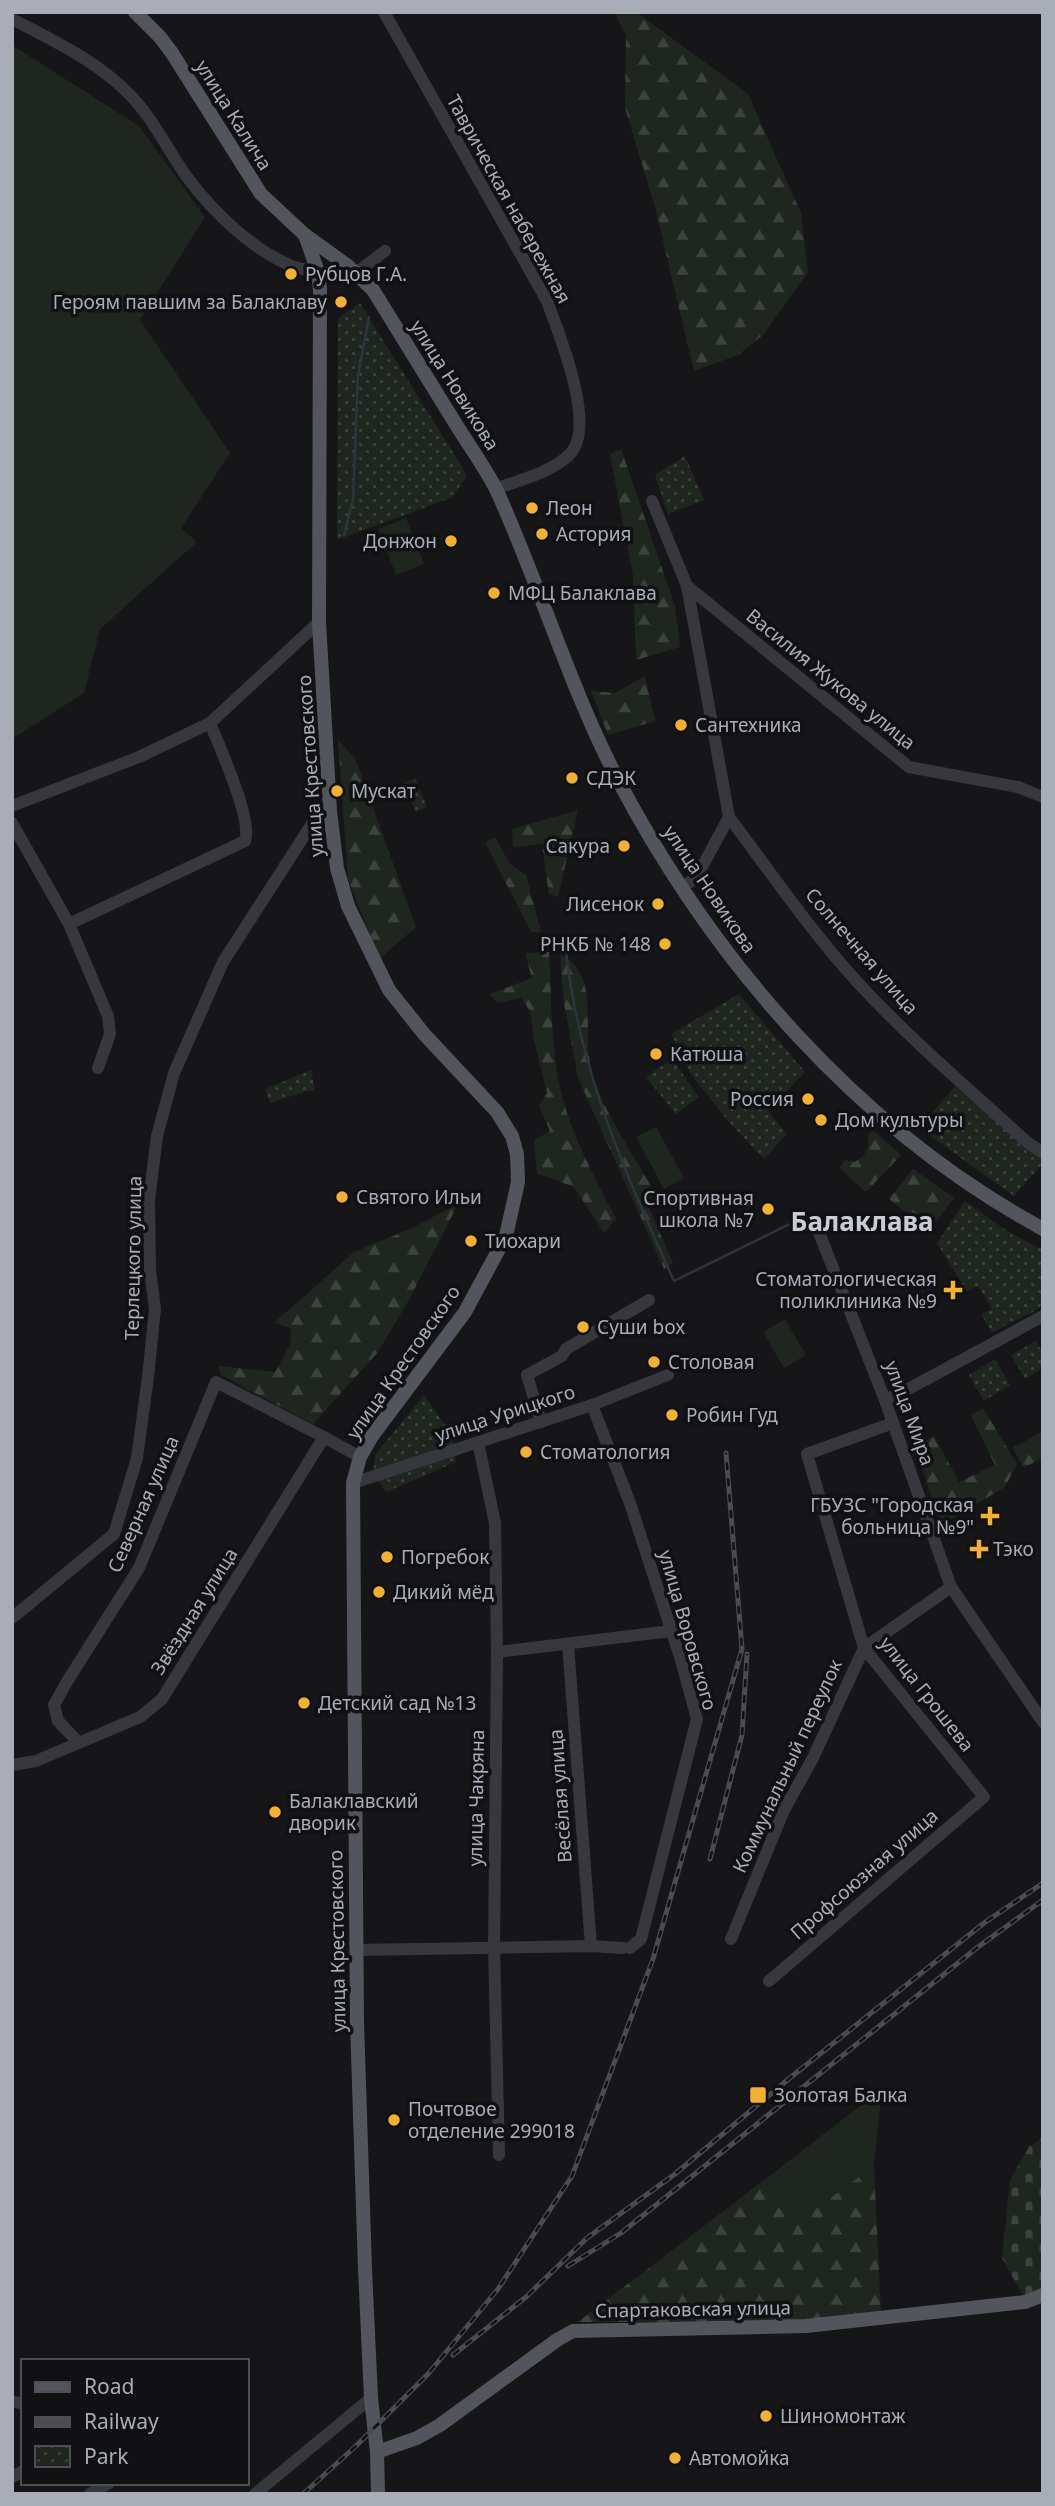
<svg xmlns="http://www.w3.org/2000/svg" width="1055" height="2506" font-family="'Noto Sans',sans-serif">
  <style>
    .grass { fill: #1e261f }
    .forest { fill: url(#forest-firs) }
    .cemetery { fill: url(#cemetery-stones) }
    .park { fill: url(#park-dots) }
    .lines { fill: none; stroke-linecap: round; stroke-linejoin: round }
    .stream { stroke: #2c353c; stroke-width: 2.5 }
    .minor { stroke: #37383d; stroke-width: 12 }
    .major { stroke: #53555c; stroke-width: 14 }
    .rail-casing { stroke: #4a4c52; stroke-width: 5 }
    .rail { stroke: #111113; stroke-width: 2.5; stroke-dasharray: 8; stroke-linecap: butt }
    .poi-dot { fill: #f2b134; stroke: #111113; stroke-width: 2.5 }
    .labels { text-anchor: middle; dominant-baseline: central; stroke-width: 7; stroke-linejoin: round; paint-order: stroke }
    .street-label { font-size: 19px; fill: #a8adb8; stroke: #111113 }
    .poi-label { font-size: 19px; fill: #a8adb8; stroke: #111113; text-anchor: start }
    .district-label { font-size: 26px; font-weight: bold; fill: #c9ccd4; stroke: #111113 }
  </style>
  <defs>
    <pattern id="forest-firs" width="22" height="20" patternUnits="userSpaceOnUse" patternTransform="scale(1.75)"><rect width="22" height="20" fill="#1e261f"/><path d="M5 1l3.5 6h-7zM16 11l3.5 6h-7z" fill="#3c433d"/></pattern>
    <pattern id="cemetery-stones" width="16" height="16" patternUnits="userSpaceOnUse" patternTransform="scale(1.75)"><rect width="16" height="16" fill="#1e261f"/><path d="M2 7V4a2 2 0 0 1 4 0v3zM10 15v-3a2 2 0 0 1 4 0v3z" fill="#3c433d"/></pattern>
    <pattern id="park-dots" width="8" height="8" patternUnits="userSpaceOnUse" patternTransform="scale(1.75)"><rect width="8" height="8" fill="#1e261f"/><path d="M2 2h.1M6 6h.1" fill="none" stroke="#3c433d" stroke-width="1.8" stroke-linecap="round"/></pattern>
  </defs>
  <rect width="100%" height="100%" fill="#161618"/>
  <!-- grass -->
  <g class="grass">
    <polygon points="12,45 139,126 205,217 140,320 230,453 181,528 197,542 100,629 84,693 12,739"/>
    <polygon points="406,518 424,564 396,575 378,529"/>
    <polygon points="656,1127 684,1178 664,1189 636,1137"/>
    <polygon points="785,1319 806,1355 784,1368 763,1332"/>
    <polygon points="882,2089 874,2166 803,2218 763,2181"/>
  </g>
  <!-- forest -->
  <g class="forest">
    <polygon points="614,12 636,12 748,94 801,213 808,272 764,334 738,355 694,371 655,207 625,108 626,35"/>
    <polygon points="621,449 675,606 680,647 636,660 633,576 610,454"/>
    <polygon points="645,676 655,721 608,735 591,691 615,693"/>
    <polygon points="338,740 355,758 416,927 379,959 348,879"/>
    <polygon points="578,810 558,897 549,894 542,844 513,847 512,829"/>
    <polygon points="495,837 510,864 526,875 541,932 531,932 485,842"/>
    <path d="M549,952C552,1000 550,1049 562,1096C573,1139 596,1179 616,1219L604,1233L574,1187L537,1173L534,1140L550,1131L539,1106L547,1093L534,1040L530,1011L521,998L497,1003L490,994L532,978L525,953Z"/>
    <path d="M560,954C599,973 584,1023 589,1057C597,1107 632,1150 655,1193L647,1203L673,1263L664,1269L578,1078L564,1003Z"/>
    <path d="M873,1130L901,1155L866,1192L839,1168L845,1160L855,1162C867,1154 869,1150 868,1135Z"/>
    <polygon points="913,1169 954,1198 929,1231 889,1199"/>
    <polygon points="458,1204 410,1298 378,1352 313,1424 221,1375 218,1366 275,1372 290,1345 291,1328 274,1323 354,1252 410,1229"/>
    <polygon points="983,1408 1017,1464 1005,1487 941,1525 915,1447 934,1436 959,1482 995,1465 971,1415"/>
    <polygon points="1043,1431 1043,1457 1024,1468 1013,1448"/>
    <polygon points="874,2166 881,2314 787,2322 578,2322 763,2181 803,2218"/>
  </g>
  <!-- cemetery -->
  <polygon class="cemetery" points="1043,2137 1043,2290 1024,2298 1002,2258 1010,2180 1029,2147"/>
  <!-- park -->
  <g class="park">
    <polygon points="360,303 467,475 453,497 337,540 338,318"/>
    <polygon points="685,456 704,500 668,514 655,475"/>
    <polygon points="415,778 427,807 416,812 403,783"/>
    <polygon points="739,994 805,1072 768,1111 787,1134 764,1159 730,1123 692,1076 671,1034"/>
    <polygon points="672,1059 699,1097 676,1114 646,1077"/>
    <polygon points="311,1070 315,1091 307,1091 270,1103 265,1089"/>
    <polygon points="955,1086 1043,1160 1043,1163 1014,1196 919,1128"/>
    <polygon points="965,1201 1007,1231 1043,1250 1043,1303 1037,1310 992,1332 981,1314 992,1309 978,1286 967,1291 937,1243"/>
    <polygon points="1036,1341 1043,1353 1043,1368 1025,1379 1011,1355"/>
    <polygon points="995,1359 1010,1385 984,1401 969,1375"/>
    <polygon points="424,1395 452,1435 456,1462 386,1492 373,1473 375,1455"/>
  </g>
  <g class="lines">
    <!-- stream -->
    <g class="stream">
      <polyline points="344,535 353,499 358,376 369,317"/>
      <path d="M566,951C579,1071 625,1172 674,1281L806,1216"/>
    </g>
    <!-- minor -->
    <g class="minor">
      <path d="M384,12L547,301C559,334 598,428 569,455C550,473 519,480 496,489"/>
      <path d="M12,19C52,40 97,61 129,94C153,118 167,149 187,177C213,212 251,249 292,266C300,269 309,270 318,272"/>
      <polyline points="356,273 385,251"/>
      <polyline points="652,501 687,586 729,817 696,878 681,888"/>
      <polyline points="687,586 909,767 1018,787 1043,797"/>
      <polyline points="12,806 139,757 210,723 319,622"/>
      <path d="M729,817C771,873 812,933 860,985C912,1041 970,1090 1027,1142L1043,1153"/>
      <polyline points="12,823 69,924 108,1016 110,1034 98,1068"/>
      <path d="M69,924L245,841C253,820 219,746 210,723"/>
      <polyline points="814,1220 885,1400 951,1587 1043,1722"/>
      <polyline points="885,1400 901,1393 1043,1316"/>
      <polyline points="592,1405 630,1503 681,1660 697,1719 641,1939 630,1948"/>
      <polyline points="541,1422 527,1375 562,1356 566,1349 649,1300"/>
      <polyline points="478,1442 495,1523 497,1652 494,1947 499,2155"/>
      <polyline points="353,1483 592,1405 668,1375"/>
      <polyline points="12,1618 114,1534 137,1458 148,1377 155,1309 150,1270 149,1200 157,1136 174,1073 223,962 315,819 330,811"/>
      <polyline points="568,1644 591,1946"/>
      <polyline points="497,1652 671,1631"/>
      <polyline points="78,1742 58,1721 54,1705 68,1680 139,1568 216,1382 324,1437"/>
      <polyline points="12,1765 36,1761 140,1717 162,1699 324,1437 360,1457"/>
      <polyline points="731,1939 784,1810 812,1760 864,1648 951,1587"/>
      <polyline points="356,1950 591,1946 623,1948"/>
      <polyline points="769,1981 984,1797 864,1648 807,1454 893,1423"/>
      <polyline points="12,2401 23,2404"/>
      <polyline points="12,2477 23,2471"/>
      <polyline points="90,2494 109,2483"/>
      <polyline points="255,2494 371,2398"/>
    </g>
    <!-- major -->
    <g class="major">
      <path d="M135,12L160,37L172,53L261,194L305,235L348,266L373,290C401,335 429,380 457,426C470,447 486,469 497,491C540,586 570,688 618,780C715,964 859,1129 1043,1229"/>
      <polyline points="305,235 318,272 320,289 319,622 330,811 337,868 348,906 389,990 424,1034 497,1112 512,1136 517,1154 518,1182 506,1236 465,1312 372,1436 360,1457 353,1483 357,2022 365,2269 371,2398 377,2452 378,2494"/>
      <polyline points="377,2452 417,2438 440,2425 557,2340 573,2331 806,2326 1025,2302 1043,2295"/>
    </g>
    <!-- rail casing -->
    <g class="rail-casing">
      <g id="rail">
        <polyline points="710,1859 742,1735 747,1654"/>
        <polyline points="568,2266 621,2233 978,1947 1043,1900"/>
        <polyline points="453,2355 526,2297 587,2238 675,2174 791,2077 984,1923 1043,1883"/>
        <polyline points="303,2494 356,2446 428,2374 498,2289 572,2176 653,1959 742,1649 726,1453"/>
      </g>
    </g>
    <!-- rail -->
    <use href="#rail" class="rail"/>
  </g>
  <!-- markers -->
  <g class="poi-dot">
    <circle cx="291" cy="274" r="7"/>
    <circle cx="341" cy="302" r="7"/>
    <circle cx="532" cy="508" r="7"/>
    <circle cx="542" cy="534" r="7"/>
    <circle cx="451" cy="541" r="7"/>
    <circle cx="494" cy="593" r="7"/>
    <circle cx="681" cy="725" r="7"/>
    <circle cx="572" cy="778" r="7"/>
    <circle cx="337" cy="791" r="7"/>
    <circle cx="624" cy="846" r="7"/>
    <circle cx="658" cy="904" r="7"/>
    <circle cx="665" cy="944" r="7"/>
    <circle cx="656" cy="1054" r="7"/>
    <circle cx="808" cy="1099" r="7"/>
    <circle cx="821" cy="1120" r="7"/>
    <circle cx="342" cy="1197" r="7"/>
    <circle cx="768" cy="1209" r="7"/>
    <circle cx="471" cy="1241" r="7"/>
    <path d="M949.5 1279.5h7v7h7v7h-7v7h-7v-7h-7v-7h7z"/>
    <circle cx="583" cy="1327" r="7"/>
    <circle cx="654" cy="1362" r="7"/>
    <circle cx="672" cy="1415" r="7"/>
    <circle cx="526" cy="1452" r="7"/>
    <path d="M986.5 1505.5h7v7h7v7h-7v7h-7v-7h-7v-7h7z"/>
    <path d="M975.5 1538.5h7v7h7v7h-7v7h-7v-7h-7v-7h7z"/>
    <circle cx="387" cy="1557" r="7"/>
    <circle cx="379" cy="1592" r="7"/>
    <circle cx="304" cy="1703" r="7"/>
    <circle cx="275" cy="1812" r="7"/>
    <rect x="749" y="2086" width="18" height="18" rx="3.5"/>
    <circle cx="394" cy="2120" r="7"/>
    <circle cx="766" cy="2416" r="7"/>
    <circle cx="675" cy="2458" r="7"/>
  </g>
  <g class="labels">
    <!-- street labels -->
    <g class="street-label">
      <text transform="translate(234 115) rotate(58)">улица Калича</text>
      <text transform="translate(509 199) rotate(61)">Таврическая набережная</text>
      <text transform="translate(455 385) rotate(58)">улица Новикова</text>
      <text transform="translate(831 679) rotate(39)">Василия Жукова улица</text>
      <text transform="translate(310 766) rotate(-94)">улица Крестовского</text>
      <text transform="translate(710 889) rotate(56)">улица Новикова</text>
      <text transform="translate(862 951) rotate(49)">Солнечная улица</text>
      <text transform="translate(133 1258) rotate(-89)">Терлецкого улица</text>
      <text transform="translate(403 1362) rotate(-55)">улица Крестовского</text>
      <text transform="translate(505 1413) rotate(-18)">улица Урицкого</text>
      <text transform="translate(910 1413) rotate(70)">улица Мира</text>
      <text transform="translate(143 1504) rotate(-66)">Северная улица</text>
      <text transform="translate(194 1611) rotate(-58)">Звёздная улица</text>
      <text transform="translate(688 1630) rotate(74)">улица Воровского</text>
      <text transform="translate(927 1694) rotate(52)">улица Грошева</text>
      <text transform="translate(787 1766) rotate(-65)">Коммунальный переулок</text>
      <text transform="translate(560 1796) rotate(-94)">Весёлая улица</text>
      <text transform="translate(476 1798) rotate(-89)">улица Чакряна</text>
      <text transform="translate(864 1874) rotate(-41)">Профсоюзная улица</text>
      <text transform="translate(337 1941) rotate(-91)">улица Крестовского</text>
      <text transform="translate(693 2309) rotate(-1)">Спартаковская улица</text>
    </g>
    <!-- poi labels -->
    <g class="poi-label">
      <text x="305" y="274">Рубцов Г.А.</text>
      <text x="327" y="302" text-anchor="end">Героям павшим за Балаклаву</text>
      <text x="546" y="508">Леон</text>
      <text x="556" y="534">Астория</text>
      <text x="437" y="541" text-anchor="end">Донжон</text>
      <text x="508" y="593">МФЦ Балаклава</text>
      <text x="695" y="725">Сантехника</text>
      <text x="586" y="778">СДЭК</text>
      <text x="351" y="791">Мускат</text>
      <text x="610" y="846" text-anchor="end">Сакура</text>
      <text x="644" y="904" text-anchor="end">Лисенок</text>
      <text x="651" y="944" text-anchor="end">РНКБ № 148</text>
      <text x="670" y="1054">Катюша</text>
      <text x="794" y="1099" text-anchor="end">Россия</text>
      <text x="835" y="1120">Дом культуры</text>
      <text x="356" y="1197">Святого Ильи</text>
      <text x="754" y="1198" text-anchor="end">Спортивная<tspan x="754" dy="22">школа №7</tspan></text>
      <text x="485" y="1241">Тиохари</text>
      <text x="937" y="1279" text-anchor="end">Стоматологическая<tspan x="937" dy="22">поликлиника №9</tspan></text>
      <text x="597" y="1327">Суши box</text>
      <text x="668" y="1362">Столовая</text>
      <text x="686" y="1415">Робин Гуд</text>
      <text x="540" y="1452">Стоматология</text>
      <text x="974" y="1505" text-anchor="end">ГБУЗС "Городская<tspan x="974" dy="22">больница №9"</tspan></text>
      <text x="993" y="1549">Тэко</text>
      <text x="401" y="1557">Погребок</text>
      <text x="393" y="1592">Дикий мёд</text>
      <text x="318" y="1703">Детский сад №13</text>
      <text x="289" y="1801">Балаклавский<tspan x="289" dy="22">дворик</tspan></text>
      <text x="774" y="2095">Золотая Балка</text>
      <text x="408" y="2109">Почтовое<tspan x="408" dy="22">отделение 299018</tspan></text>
      <text x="780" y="2416">Шиномонтаж</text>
      <text x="689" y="2458">Автомойка</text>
    </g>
    <!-- district labels -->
    <g class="district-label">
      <text x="862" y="1221">Балаклава</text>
    </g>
  </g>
  <!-- border -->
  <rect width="1055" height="2506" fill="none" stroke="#a8adb8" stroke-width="28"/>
  <!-- legend -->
  <rect x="21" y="2359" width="228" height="126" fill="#111113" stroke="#4d4f55" stroke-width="2"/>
  <rect x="35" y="2382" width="35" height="10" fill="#53555c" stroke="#4d4f55" stroke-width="2"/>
  <text x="84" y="2394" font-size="21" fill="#a8adb8">Road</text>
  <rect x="35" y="2417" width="35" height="10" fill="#4a4c52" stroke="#4d4f55" stroke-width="2"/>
  <text x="84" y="2429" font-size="21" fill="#a8adb8">Railway</text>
  <rect x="35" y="2446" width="35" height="21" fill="url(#park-dots)" stroke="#4d4f55" stroke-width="2"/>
  <text x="84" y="2464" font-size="21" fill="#a8adb8">Park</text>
</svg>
